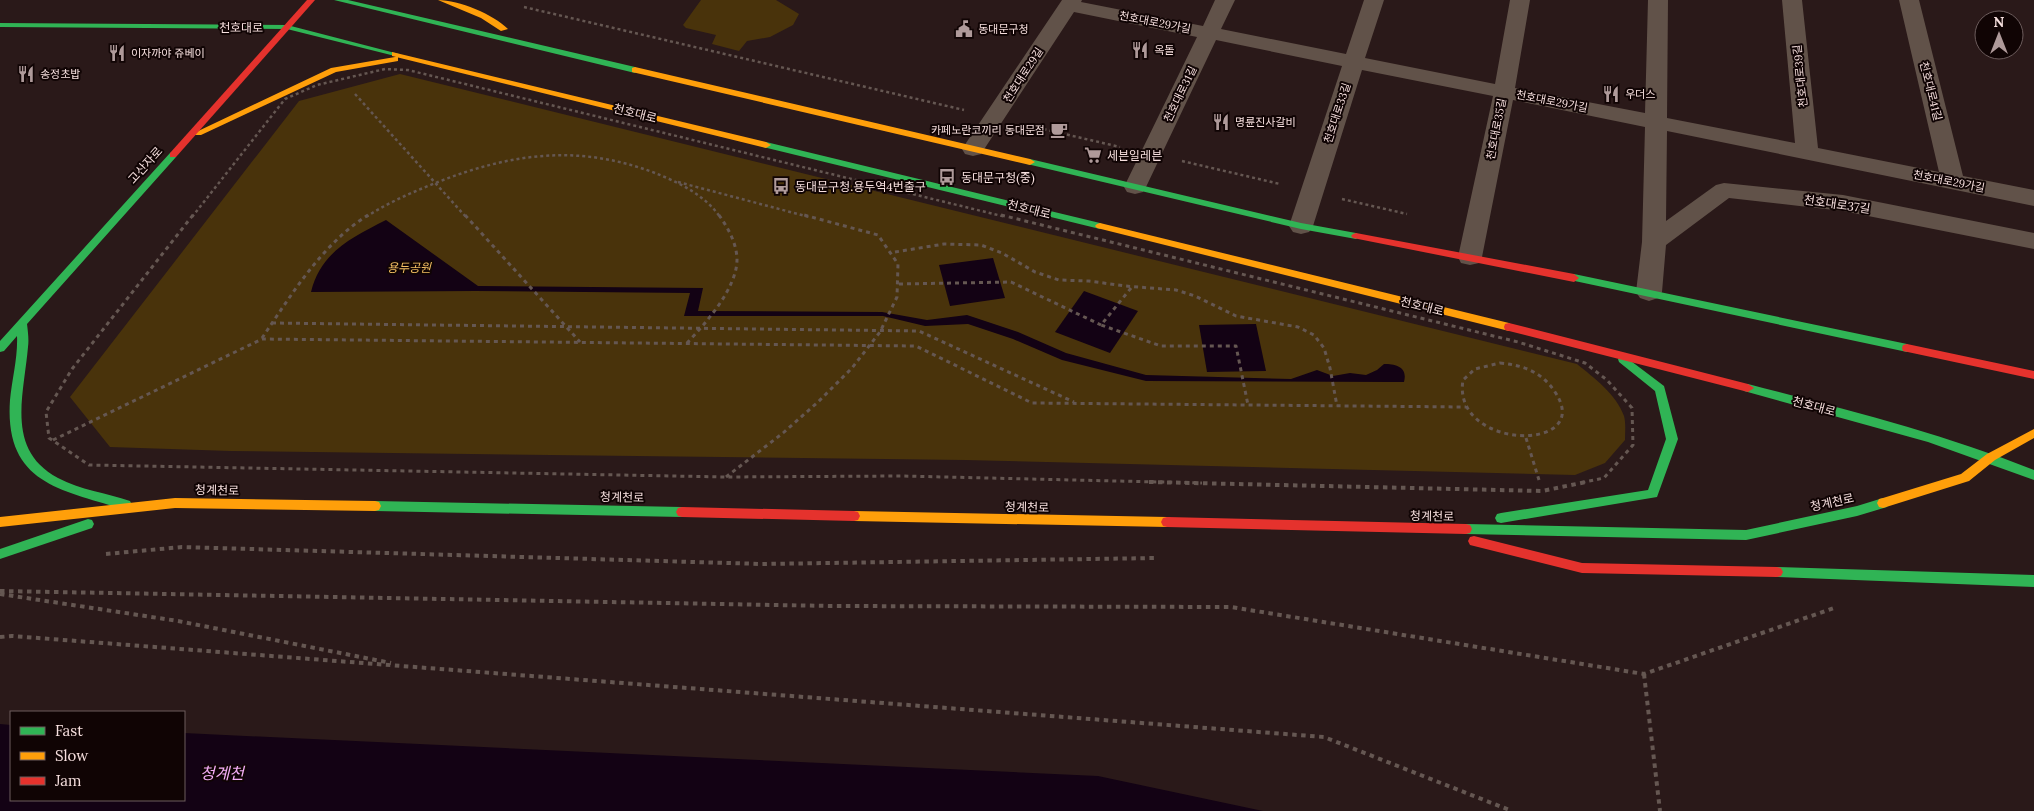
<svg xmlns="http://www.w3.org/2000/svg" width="2034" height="811" font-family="Lora,'Noto Sans KR',serif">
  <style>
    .green { fill: #49330b }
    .water { fill: #130214 }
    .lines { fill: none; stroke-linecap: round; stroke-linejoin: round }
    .path-far2 { stroke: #655752; stroke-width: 2.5; stroke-dasharray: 3 3; stroke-linecap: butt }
    .path-far1 { stroke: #655752; stroke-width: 3; stroke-dasharray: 4 4; stroke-linecap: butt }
    .path { stroke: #655752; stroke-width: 4; stroke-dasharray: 4.5 4.5; stroke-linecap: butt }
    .street { fill: #615249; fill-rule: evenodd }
    .fast { fill: #30b455; fill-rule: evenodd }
    .slow { fill: #ff9f0a; fill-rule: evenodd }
    .jam { fill: #e5322d; fill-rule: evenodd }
    .labels { text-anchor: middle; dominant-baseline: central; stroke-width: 4; stroke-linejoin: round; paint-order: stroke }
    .far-street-label { font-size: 11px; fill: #f7e0df; stroke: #100404 }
    .far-poi-label { font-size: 11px; fill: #f7e0df; stroke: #100404; text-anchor: start }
    .street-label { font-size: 12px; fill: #f7e0df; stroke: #100404 }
    .poi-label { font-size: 12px; fill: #f7e0df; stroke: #100404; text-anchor: start }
    .park-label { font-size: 12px; font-style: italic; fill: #f3bf63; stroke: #100404 }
    .near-water-label { font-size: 16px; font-style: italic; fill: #f4aef7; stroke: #100404 }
  </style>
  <rect width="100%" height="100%" fill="#2a1919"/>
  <!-- green -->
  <g class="green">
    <polygon points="701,0 776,0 799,14 793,25 770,37 747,41 739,51 712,44 716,35 686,28 683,25"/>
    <path d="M400,74L1577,364C1594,378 1616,394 1624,416C1626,423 1625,433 1625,440L1605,463L1575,475L965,460L231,451L110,447L70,397L299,101Z"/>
  </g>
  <!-- water -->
  <g class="water">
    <path d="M386,220L478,286L703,288L698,311L882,312L927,320L967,315L1018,332L1066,353L1146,375L1291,379L1317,370L1333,376L1350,373L1366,375L1377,370L1384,364C1396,364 1408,367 1404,382H1393L1146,381L1062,360L1013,339L968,324L925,326L883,316H684L690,293L475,291L311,292C321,252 351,238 386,220Z"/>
    <polygon points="993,258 1005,298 950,306 939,265"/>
    <polygon points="1084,291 1138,311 1110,353 1055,332"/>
    <polygon points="1256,324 1266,371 1207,372 1199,325"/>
    <polygon points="0,724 11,725 11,800 184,800 184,733 1098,776 1263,811 0,811"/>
  </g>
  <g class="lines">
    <!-- path-far2 -->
    <g class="path-far2">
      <polyline points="524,7 964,110"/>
      <polyline points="355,94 466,217"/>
      <polyline points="1026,125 1120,147"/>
      <polyline points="1182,161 1280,184"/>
      <polyline points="678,182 809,217"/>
      <polyline points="1342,199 1407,214"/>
      <polyline points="192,217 285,99 317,85 385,69 408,70 1006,217"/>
      <path d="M366,217C389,202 413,192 438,182C512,153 579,144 655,173C678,182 705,195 720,217"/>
    </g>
    <!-- path-far1 -->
    <g class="path-far1">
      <polyline points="193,215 72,369 46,412 49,438 89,465 726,477 902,476 1202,483"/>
      <polyline points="465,215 580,342"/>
      <polyline points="1001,215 1518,342 1585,363 1607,380 1632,408 1633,445 1604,478 1580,483"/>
      <polyline points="895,252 944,244 981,245 1002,253 1035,272 1059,280 1089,281 1125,286 1176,290 1195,296 1236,316 1298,327 1314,335 1324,348 1330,368 1337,406"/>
      <polyline points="899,284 1011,282 1101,325"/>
      <polyline points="1131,288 1101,325 1161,346 1236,346 1248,405"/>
      <polyline points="272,323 919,331 1074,402"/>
      <path d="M262,338C292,294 322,244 368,215"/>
      <path d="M687,343C706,323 738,287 737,258C736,242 728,228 719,215"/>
      <path d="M1500,363C1523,365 1542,372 1555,392C1596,453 1451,451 1463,380L1475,369Z"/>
      <polyline points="1526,438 1539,480"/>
      <polyline points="53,440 262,339 916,346 1032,403 1466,407"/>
      <polyline points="726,477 783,433 818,402 852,368 880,332 897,297 898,264 878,235 804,215"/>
    </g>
    <!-- path -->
    <g class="path">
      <polyline points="1149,482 1542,491 1586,482"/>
      <polyline points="106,554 182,547 762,564 1157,558"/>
      <polyline points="0,591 831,606 1231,607 1644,674 1834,608"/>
      <polyline points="0,594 178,621 391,663"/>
      <polyline points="0,637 12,636 1324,737 1512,811"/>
      <polyline points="1644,674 1660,811"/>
    </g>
    <!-- street -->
    <polygon class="street" points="1062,0 1082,0 1081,2 1203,26 1215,0 1235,0 1221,29 1346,54 1364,0 1384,0 1365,58 1495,84 1510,0 1530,0 1515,88 1645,113 1648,0 1668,0 1667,118 1795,143 1782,0 1802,0 1818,148 1939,172 1899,0 1919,0 1963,176 2034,190 2034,206 1667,131 1666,221 1716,185 1724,183 1843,195 2034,233 2034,249 1843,211 1729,198 1666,245 1662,292 1658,298 1649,301 1640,298 1636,292 1642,242 1645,127 1513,100 1482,257 1479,263 1470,265 1461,263 1458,257 1493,96 1362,70 1313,226 1309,232 1301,234 1293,232 1289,226 1342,66 1216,40 1146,187 1143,192 1135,194 1127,192 1124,187 1197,37 1074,12 981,154 973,156 965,154 962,149"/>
    <!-- fast -->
    <g class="fast">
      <polygon points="334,0 348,0 635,67 639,70 635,73"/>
      <polygon points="0,23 287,25 399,54 395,56 287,29 0,27"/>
      <polygon points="766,142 1100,223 1105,226 1100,229 763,147 761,145"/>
      <path d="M173,152L176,153V157L27,324C28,332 29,340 28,347C24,395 5,450 58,478C80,490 107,493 130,501L132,505L130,509L126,510C63,490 4,485 10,400C12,379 18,357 17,336L4,351L0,352V341L170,153Z"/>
      <polygon points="1030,159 1301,223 1356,233 1361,236 1356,239 1301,229 1027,164 1027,160"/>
      <polygon points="1574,274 1907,344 1912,348 1907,352 1570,280 1569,278 1570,276"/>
      <polygon points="1623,355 1664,386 1678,439 1657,497 1501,523 1497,522 1495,518 1497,514 1501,513 1648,490 1666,439 1655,391 1619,362 1618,359"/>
      <path d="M1748,384C1844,409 1941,433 2034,470V480L1928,442L1744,391L1742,388L1744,385Z"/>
      <polygon points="1883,498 1887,499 1889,503 1887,507 1857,516 1746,540 1466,534 1462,533 1460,529 1462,525 1466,524 1746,530 1857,506"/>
      <polygon points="375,501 682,507 686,508 688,512 686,516 682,517 375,511 371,510 369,506 371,502"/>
      <polygon points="88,519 92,520 94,524 92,528 0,559 0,549"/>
      <polygon points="1777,567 2034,575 2034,587 1777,577 1773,576 1771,572 1773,568"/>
    </g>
    <!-- slow -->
    <g class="slow">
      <path d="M438,0C459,0 493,14 508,29L501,31L481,18Z"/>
      <polygon points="392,52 766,142 771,145 766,148 392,56"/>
      <polygon points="395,57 398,57 398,61 336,72 201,135 195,135 194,133 331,68"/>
      <polygon points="635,67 1030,159 1035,162 1030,165 632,72 632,68"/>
      <polygon points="1100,223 1509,323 1514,327 1509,331 1097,228 1095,226 1097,224"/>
      <polygon points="2034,429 2034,438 1995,460 1969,481 1883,508 1879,507 1877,503 1879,499 1883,498 1961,474 1987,454"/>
      <polygon points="175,498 375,501 379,502 381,506 379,510 375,511 175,508 0,527 0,517"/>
      <polygon points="854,511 1167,517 1171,518 1173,522 1171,526 1167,527 854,521 850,520 848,516 850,512"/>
    </g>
    <!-- jam -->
    <g class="jam">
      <polygon points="307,0 315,0 176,157 170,157 170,153"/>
      <polygon points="1356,233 1574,274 1579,278 1574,282 1353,238 1351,236 1353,234"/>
      <polygon points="1509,323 1748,384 1754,388 1748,392 1505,330 1504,327 1505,324"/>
      <polygon points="1907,344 2034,371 2034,379 1903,351 1902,348 1903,345"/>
      <polygon points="682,507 854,511 858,512 860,516 858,520 854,521 682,517 678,516 676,512 678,508"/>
      <polygon points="1167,517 1466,524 1470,525 1472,529 1470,533 1466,534 1167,527 1163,526 1161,522 1163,518"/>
      <polygon points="1474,536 1582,563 1777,567 1781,568 1783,572 1781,576 1777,577 1582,573 1470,545 1468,541 1470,537"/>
    </g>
  </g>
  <!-- icons -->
  <defs>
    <g id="civic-bare" transform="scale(1.35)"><path d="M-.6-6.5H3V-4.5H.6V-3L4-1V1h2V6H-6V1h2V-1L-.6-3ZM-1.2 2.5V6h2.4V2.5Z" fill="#af9a9a" stroke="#100404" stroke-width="2.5" paint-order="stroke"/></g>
    <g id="restaurant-bare" transform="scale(1.35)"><path d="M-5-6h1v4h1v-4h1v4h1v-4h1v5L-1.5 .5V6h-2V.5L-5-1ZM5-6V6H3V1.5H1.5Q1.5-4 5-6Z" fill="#af9a9a" stroke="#100404" stroke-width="2.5" paint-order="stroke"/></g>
    <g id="cafe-bare" transform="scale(1.35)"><path d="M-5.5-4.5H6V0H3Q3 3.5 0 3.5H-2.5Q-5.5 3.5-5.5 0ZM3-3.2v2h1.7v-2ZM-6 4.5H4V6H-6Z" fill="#af9a9a" stroke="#100404" stroke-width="2.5" paint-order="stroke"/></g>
    <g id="supermarket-bare" transform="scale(1.35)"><path d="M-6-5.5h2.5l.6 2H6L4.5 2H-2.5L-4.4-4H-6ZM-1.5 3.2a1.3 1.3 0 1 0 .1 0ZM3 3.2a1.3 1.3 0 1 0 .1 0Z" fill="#af9a9a" stroke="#100404" stroke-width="2.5" paint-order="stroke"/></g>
    <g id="bus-bare" transform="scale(1.35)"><path d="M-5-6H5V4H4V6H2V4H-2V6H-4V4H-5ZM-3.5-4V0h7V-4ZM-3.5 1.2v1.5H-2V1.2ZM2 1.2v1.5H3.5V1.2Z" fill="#af9a9a" stroke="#100404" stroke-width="2.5" paint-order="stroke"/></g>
  </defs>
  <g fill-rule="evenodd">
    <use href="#civic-bare" x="964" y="29"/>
    <use href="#restaurant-bare" x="1140" y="50"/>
    <use href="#restaurant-bare" x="117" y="53"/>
    <use href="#restaurant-bare" x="26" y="74"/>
    <use href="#restaurant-bare" x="1611" y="94"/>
    <use href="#restaurant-bare" x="1221" y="122"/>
    <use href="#cafe-bare" x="1059" y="130"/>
    <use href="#supermarket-bare" x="1093" y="155"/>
    <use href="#bus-bare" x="947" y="177"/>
    <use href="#bus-bare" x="781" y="186"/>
  </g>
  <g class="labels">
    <!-- far-street labels -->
    <g class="far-street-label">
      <text transform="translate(1155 22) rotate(11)">천호대로29가길</text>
      <text transform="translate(1023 75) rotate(-57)">천호대로29길</text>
      <text transform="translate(1800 76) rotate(-96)">천호대로39길</text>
      <text transform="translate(1931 91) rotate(76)">천호대로41길</text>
      <text transform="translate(1180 94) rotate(-64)">천호대로31길</text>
      <text transform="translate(1552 101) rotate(11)">천호대로29가길</text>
      <text transform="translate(1337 113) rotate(-72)">천호대로33길</text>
      <text transform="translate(1496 129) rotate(-79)">천호대로35길</text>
      <text transform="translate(1949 181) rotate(11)">천호대로29가길</text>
    </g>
    <!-- far-poi labels -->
    <g class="far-poi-label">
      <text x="978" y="29">동대문구청</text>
      <text x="1154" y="50">옥돌</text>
      <text x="131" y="53">이자까야 쥬베이</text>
      <text x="40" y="74">송정초밥</text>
      <text x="1625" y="94">우더스</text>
      <text x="1235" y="122">명륜진사갈비</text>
      <text x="1045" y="130" text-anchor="end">카페노란코끼리 동대문점</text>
    </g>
    <!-- street labels -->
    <g class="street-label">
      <text x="241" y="27">천호대로</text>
      <text transform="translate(635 113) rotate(14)">천호대로</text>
      <text transform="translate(145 165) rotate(-48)">고산자로</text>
      <text transform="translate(1837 204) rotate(8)">천호대로37길</text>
      <text transform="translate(1029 209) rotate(14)">천호대로</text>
      <text transform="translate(1422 306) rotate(14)">천호대로</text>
      <text transform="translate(1814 406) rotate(15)">천호대로</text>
      <text transform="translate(217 490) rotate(1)">청계천로</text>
      <text transform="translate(622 497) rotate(1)">청계천로</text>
      <text transform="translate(1832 502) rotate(-12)">청계천로</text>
      <text transform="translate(1027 507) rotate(1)">청계천로</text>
      <text transform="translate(1432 516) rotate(1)">청계천로</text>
    </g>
    <!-- poi labels -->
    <g class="poi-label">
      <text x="1107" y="155">세븐일레븐</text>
      <text x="961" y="177">동대문구청(중)</text>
      <text x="795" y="186">동대문구청.용두역4번출구</text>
    </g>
    <!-- park labels -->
    <g class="park-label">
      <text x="409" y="267">용두공원</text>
    </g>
    <!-- near-water labels -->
    <g class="near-water-label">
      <text x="222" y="773">청계천</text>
    </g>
  </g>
  <!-- legend -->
  <rect x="10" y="711" width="175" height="90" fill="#100404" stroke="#6c5c5c"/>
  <rect x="20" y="727" width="25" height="8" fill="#30b455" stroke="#6c5c5c"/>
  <text x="55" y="736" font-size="15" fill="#f7e0df">Fast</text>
  <rect x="20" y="752" width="25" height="8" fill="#ff9f0a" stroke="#6c5c5c"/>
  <text x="55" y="761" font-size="15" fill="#f7e0df">Slow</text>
  <rect x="20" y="777" width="25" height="8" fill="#e5322d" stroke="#6c5c5c"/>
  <text x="55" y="786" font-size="15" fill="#f7e0df">Jam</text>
  <!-- north arrow -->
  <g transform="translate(1999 35)"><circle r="24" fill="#100404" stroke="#6c5c5c"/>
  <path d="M0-4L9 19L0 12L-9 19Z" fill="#af9a9a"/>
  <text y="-8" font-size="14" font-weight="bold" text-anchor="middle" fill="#f7e0df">N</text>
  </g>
</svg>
